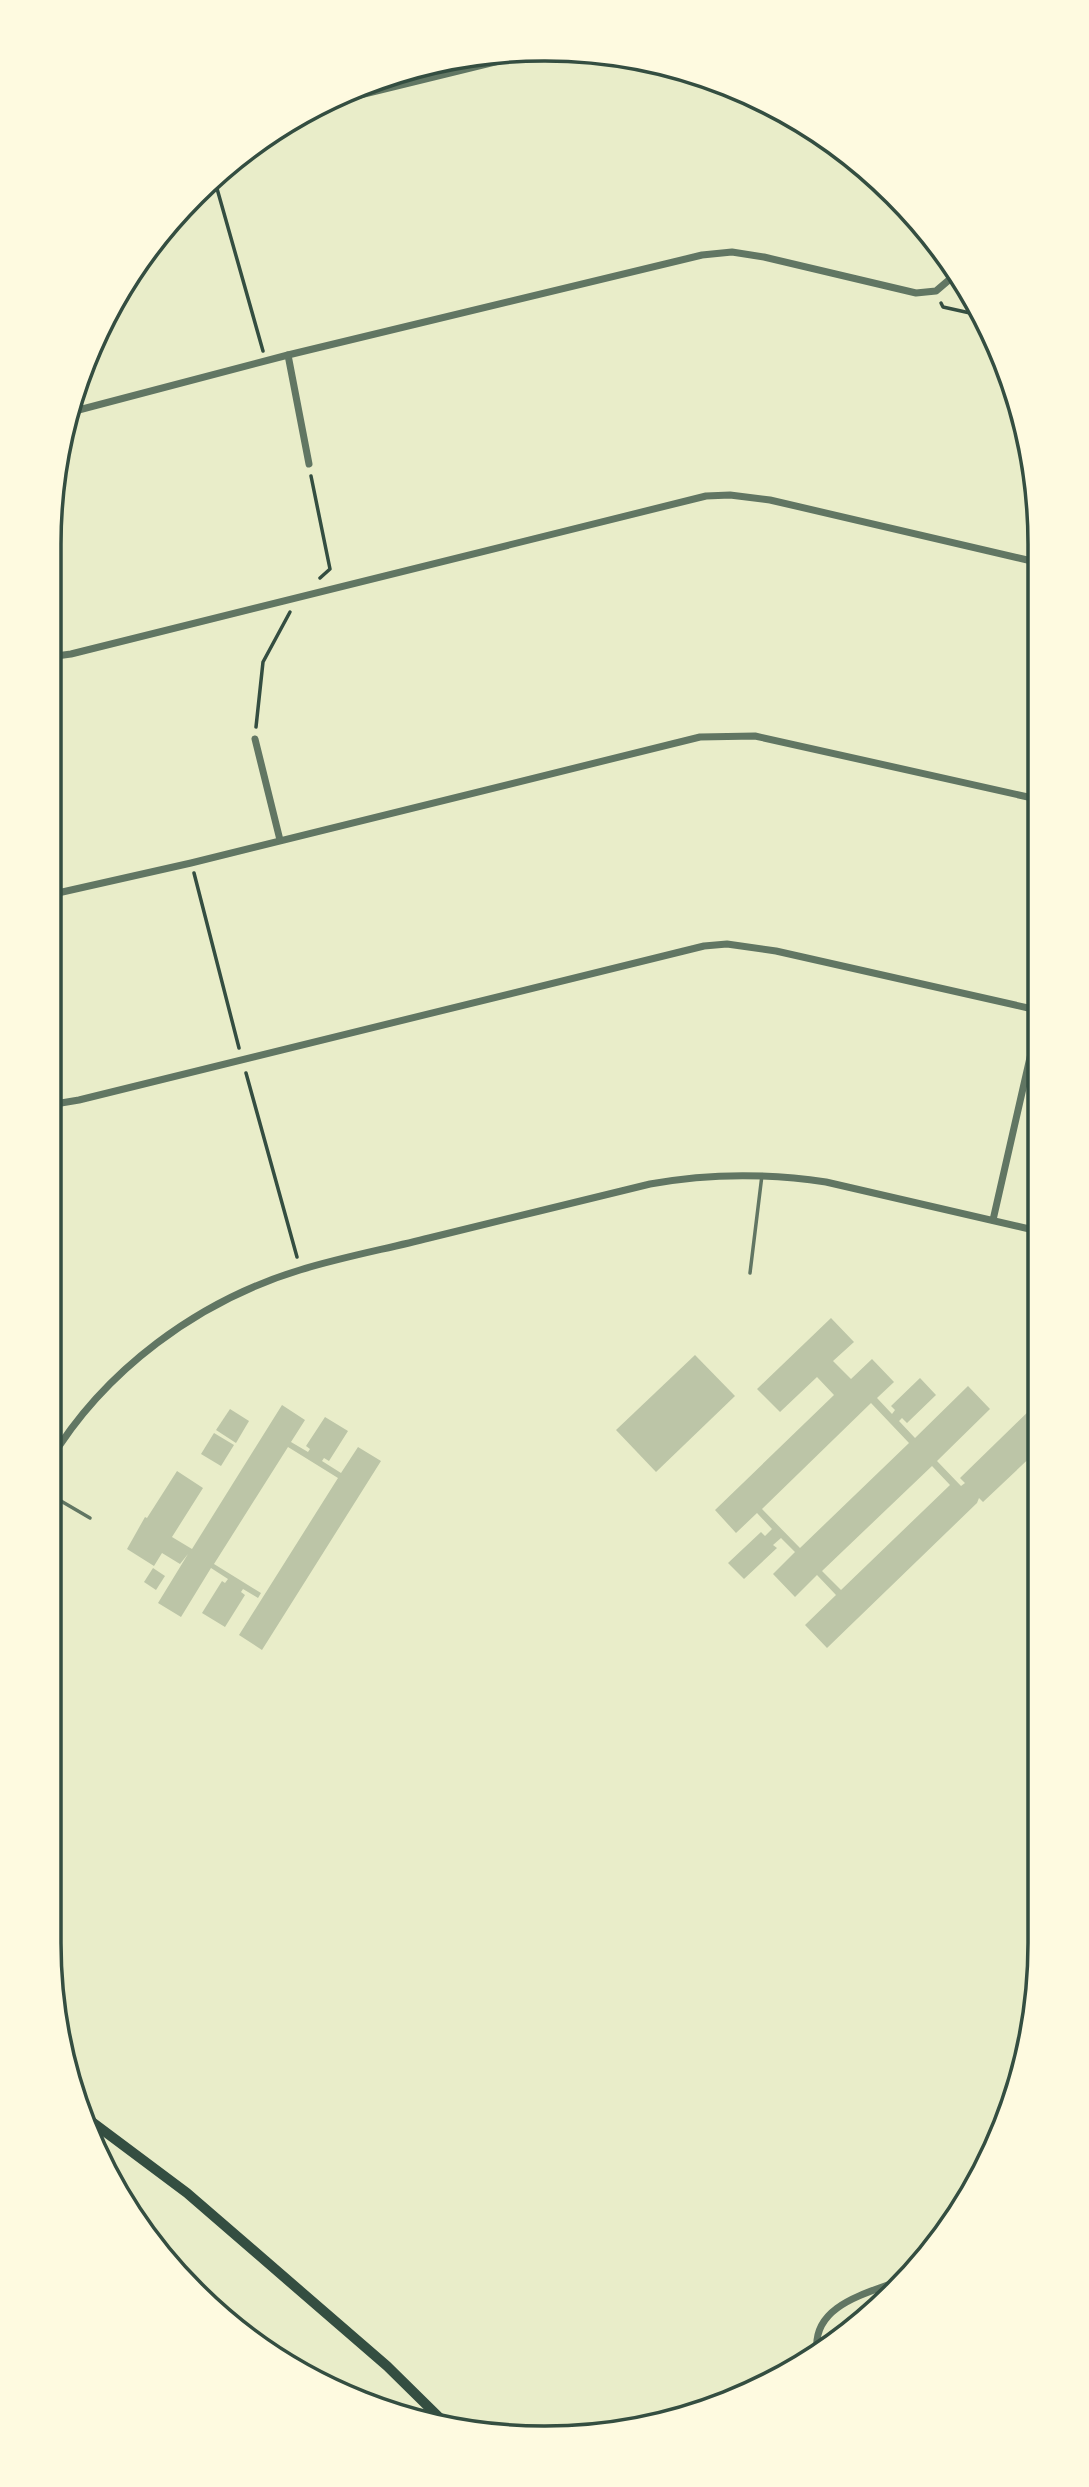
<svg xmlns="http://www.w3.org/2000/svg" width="1089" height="2487" font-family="Figtree,sans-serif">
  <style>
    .building { fill: #bcc5a7; fill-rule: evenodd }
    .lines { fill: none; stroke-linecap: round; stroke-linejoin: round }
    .path { stroke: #344e41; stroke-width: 3.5 }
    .service { stroke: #617663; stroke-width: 3.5 }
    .minor { stroke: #617663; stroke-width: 7 }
    .secondary { stroke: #344e41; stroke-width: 10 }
    .rim { fill: none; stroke: #344e41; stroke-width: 3.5 }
  </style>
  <rect width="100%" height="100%" fill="#e9edc9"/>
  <!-- building -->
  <g class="building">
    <path d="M831,1318L854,1342L833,1361L851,1379L872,1359L894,1382L877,1398L892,1414L895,1410L891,1406L920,1378L936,1395L907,1423L902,1418L899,1421L915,1438L968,1386L990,1409L937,1461L961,1486L965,1483L960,1478L1038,1402L1039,1449L983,1502L979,1498L977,1503L827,1648L805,1625L836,1595L817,1575L795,1597L773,1574L795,1552L781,1538L773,1545L777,1548L744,1579L728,1563L761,1532L765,1536L772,1529L757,1513L736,1533L715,1510L834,1395L817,1377L780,1412L757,1389ZM871,1403L909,1443L800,1548L762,1509ZM932,1466L950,1485L841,1590L822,1571Z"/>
    <polygon points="695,1355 735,1396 656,1472 616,1430"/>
    <polygon points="282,1405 305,1420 291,1442 308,1452 310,1449 306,1446 325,1417 348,1431 329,1461 324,1458 322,1461 341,1473 358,1447 381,1461 262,1650 239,1635 338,1478 288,1447 214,1564 261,1593 258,1598 243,1589 241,1592 245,1595 225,1627 202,1613 222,1581 225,1583 228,1579 211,1568 181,1617 158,1603 188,1554 180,1564 162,1553 154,1566 127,1549 145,1517 147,1518 177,1471 203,1488 172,1537 192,1549"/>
    <polygon points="230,1409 249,1421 236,1443 216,1430"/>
    <polygon points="214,1433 234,1445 221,1466 201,1454"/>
    <polygon points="153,1568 165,1576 156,1590 144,1582"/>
  </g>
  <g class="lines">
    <!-- path -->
    <g class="path">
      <polyline points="214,178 263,351"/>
      <polyline points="941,303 943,307 979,315"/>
      <polyline points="311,476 330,569 320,578"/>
      <polyline points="256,727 263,662 290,612"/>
      <polyline points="194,873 239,1048"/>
      <polyline points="246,1073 297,1257"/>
    </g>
    <!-- service -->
    <g class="service">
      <polyline points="750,1273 762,1175"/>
      <polyline points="49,1494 90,1518"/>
    </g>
    <!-- minor -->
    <g class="minor">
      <polyline points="315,106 540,51"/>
      <polyline points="288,355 309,464"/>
      <polyline points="71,412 288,355 702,255 732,252 764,257 916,293 936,291 956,274"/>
      <polyline points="49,657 71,654 706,496 730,495 770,500 1036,562"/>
      <polyline points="255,739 280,840"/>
      <polyline points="49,895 191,863 700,737 755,736 1037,799"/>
      <polyline points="49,1105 79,1100 704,946 727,944 776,951 1037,1010"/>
      <polyline points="993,1220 1037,1027"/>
      <path d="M49,1462C104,1370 198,1301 300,1270C342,1257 386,1249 429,1238C503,1220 576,1202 650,1184C710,1173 766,1173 826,1182L1038,1231"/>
      <path d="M817,2351C812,2303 871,2293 906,2278"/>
    </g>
    <!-- secondary -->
    <polyline class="secondary" points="80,2113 187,2193 387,2366 451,2429"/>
  </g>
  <!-- crop -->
  <path d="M0 0H1089V2487H0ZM544 61H545A483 483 0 0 1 1028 544V1943A483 483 0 0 1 545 2426H544A483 483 0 0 1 61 1943V544A483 483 0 0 1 544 61Z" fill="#fefae0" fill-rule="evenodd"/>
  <path class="rim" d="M544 61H545A483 483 0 0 1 1028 544V1943A483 483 0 0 1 545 2426H544A483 483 0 0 1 61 1943V544A483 483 0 0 1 544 61Z"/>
</svg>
